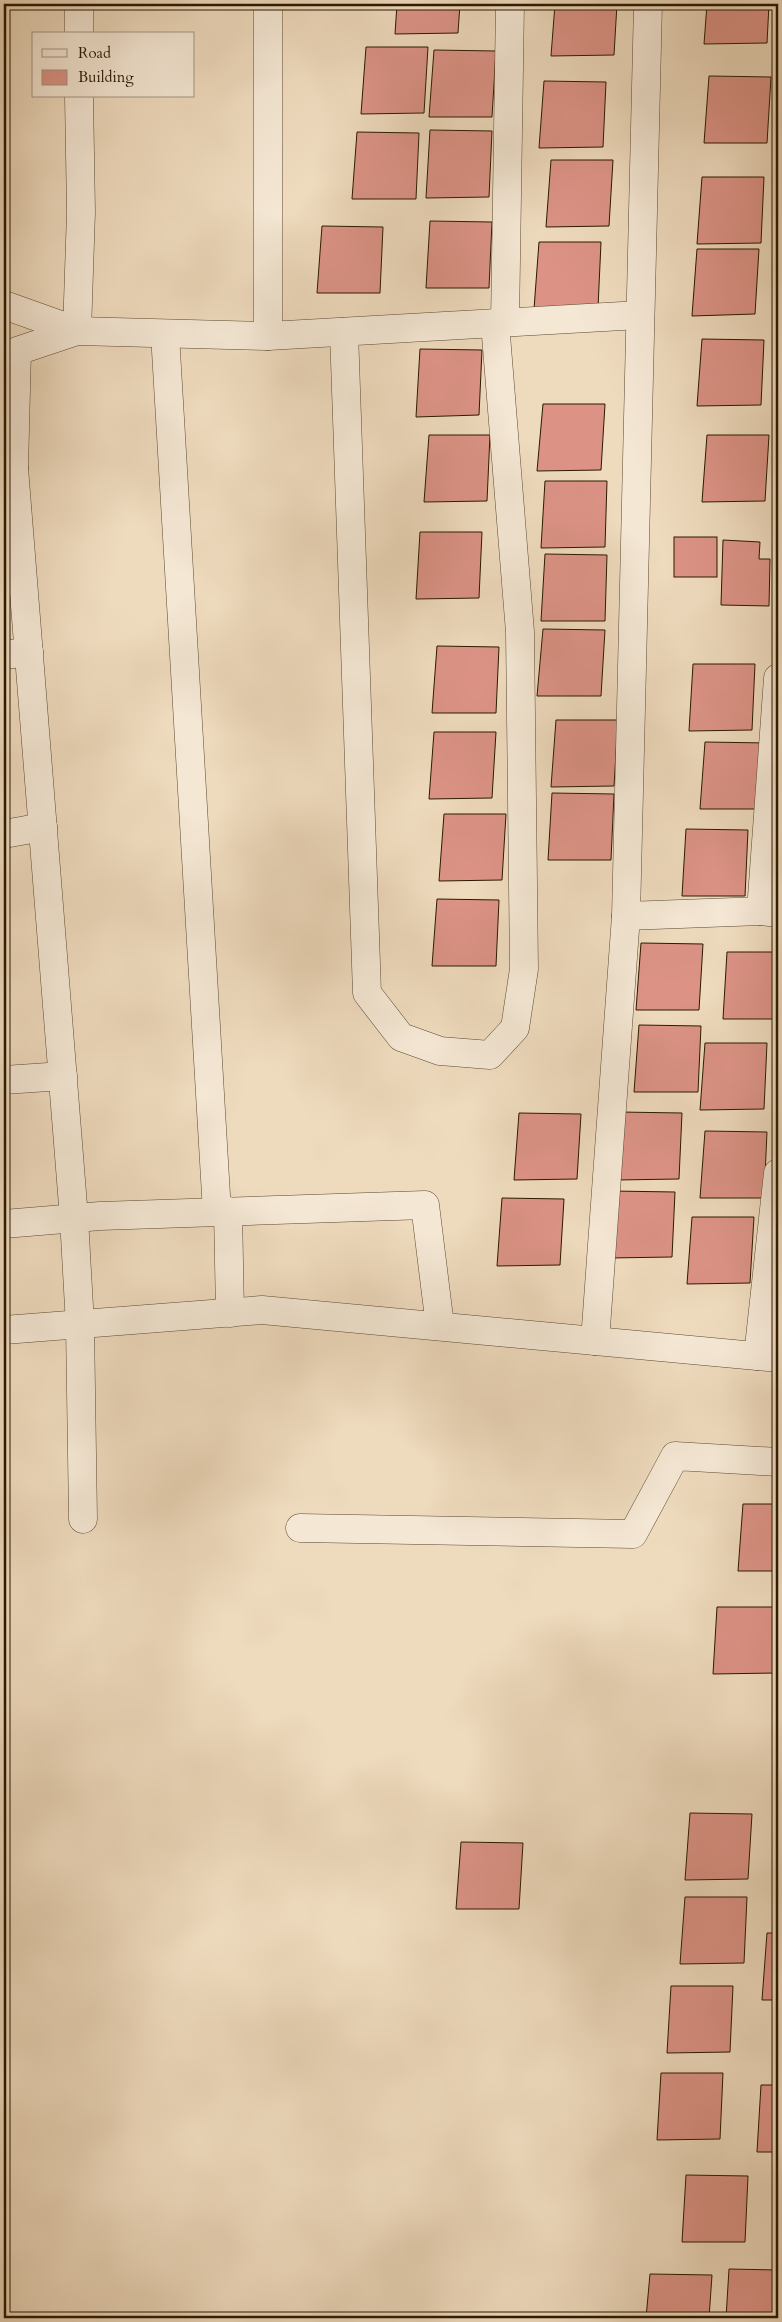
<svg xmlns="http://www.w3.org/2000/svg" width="782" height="2322" font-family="Cardo,serif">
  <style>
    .building { fill: #dc9386; stroke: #2a1901 }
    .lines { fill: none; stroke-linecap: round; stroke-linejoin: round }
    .minor-casing { stroke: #5b4930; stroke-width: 29 }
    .minor { stroke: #f4e7d4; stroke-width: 28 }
  </style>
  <rect width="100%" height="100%" fill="#eedabd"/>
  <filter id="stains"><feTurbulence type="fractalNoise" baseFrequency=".004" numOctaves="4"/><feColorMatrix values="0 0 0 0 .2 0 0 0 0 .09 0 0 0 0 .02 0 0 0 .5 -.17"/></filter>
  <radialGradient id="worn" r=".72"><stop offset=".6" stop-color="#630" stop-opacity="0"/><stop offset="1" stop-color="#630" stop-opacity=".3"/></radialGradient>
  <!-- building -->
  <g class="building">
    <polygon points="397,4 460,4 458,33 395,34"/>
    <polygon points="555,4 617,4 614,55 551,56"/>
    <polygon points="707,4 769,4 767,43 704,44"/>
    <polygon points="366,47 428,47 424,113 361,114"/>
    <polygon points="434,50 496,51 492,117 429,117"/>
    <polygon points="709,76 771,77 767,143 704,143"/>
    <polygon points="544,81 606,82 603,147 539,148"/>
    <polygon points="430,130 492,131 489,197 426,198"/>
    <polygon points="357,132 419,133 416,199 352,199"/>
    <polygon points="551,160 613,160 609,226 546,227"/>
    <polygon points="702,177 764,177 761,243 697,244"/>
    <polygon points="430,221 492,222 489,288 426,288"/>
    <polygon points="322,226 383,227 380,293 317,293"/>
    <polygon points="539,242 601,242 598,308 534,309"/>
    <polygon points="697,249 759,249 755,314 692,316"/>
    <polygon points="702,339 764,340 761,405 697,406"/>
    <polygon points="420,349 482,350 479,415 416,417"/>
    <polygon points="543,404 605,404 601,470 537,471"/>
    <polygon points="429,435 490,435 487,501 424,502"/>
    <polygon points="707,435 769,435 765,501 702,502"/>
    <polygon points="545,481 607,481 605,547 541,548"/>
    <polygon points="420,532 482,532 479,598 416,599"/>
    <rect x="674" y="537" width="43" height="40"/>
    <polygon points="723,540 760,542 759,559 770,559 769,606 721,605"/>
    <polygon points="545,554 607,555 605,621 541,621"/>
    <polygon points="543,629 605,630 601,696 537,696"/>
    <polygon points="437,646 499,647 496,713 432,713"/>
    <polygon points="693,664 755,664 752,730 689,731"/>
    <polygon points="556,720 618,720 614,786 551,787"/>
    <polygon points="434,732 496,732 492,798 429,799"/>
    <polygon points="705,742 767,743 764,809 700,809"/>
    <polygon points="552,793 614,794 611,860 548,860"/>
    <polygon points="444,814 506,814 502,880 439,881"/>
    <polygon points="686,829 748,830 745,896 682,896"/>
    <polygon points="437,899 499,900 496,966 432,966"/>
    <polygon points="641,943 703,944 699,1010 636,1010"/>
    <polygon points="727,952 778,952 778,1019 723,1019"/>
    <polygon points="639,1025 701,1026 698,1092 634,1092"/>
    <polygon points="705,1043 767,1043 764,1109 700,1110"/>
    <polygon points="620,1112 682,1113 679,1179 616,1180"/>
    <polygon points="519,1113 581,1114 577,1179 514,1180"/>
    <polygon points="705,1131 767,1132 764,1198 700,1198"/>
    <polygon points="613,1191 675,1192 672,1257 609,1258"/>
    <polygon points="502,1198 564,1199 560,1265 497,1266"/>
    <polygon points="692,1217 754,1217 750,1283 687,1284"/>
    <polygon points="743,1504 778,1504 778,1571 738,1571"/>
    <polygon points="717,1607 778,1607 776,1673 713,1674"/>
    <polygon points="690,1813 752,1814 748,1879 685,1880"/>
    <polygon points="461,1842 523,1843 519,1909 456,1909"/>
    <polygon points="685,1897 747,1897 744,1963 680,1964"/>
    <polygon points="767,1933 778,1933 778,2000 762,2000"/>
    <polygon points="671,1986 733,1986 730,2052 667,2053"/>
    <polygon points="661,2073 723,2073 720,2139 657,2140"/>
    <polygon points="761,2085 778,2085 778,2152 757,2152"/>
    <polygon points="686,2175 748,2176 745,2242 682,2242"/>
    <polygon points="729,2269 778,2270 778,2318 726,2318"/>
    <polygon points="650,2274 712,2275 709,2318 646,2318"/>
  </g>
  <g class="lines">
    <!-- minor casing -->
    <g class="minor-casing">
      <g id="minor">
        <polyline points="268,4 268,336"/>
        <polyline points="648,4 626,916 761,911"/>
        <polyline points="79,34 79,4"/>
        <polyline points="4,305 77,331 81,212 79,96"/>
        <polyline points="505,323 510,4"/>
        <polyline points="344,332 367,993 401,1037 440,1051 490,1055 515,1028 524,969 520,632 495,323"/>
        <polyline points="165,334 217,1212"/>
        <polyline points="14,468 74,1218 80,1325 83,1519"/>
        <polyline points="4,471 14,468 17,351 77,331 268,336 640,315"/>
        <polyline points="4,655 29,652"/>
        <polyline points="778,678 761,911 778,913"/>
        <polyline points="4,834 43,827"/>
        <polyline points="4,1080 63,1076"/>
        <polyline points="228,1211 230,1313"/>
        <polyline points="4,1224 100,1216 425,1205 440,1326"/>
        <polyline points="4,1330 262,1310 778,1358"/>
        <polyline points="595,1341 626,916"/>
        <polyline points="758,1356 778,1173"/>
        <polyline points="300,1528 633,1534 675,1456 778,1462"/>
      </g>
    </g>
    <!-- minor -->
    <use href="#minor" class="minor"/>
  </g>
  <!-- margin -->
  <rect width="782" height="2322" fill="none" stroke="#eedabd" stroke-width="20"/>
  <rect x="5" y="5" width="772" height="2312" fill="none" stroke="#2a1901" stroke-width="2.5"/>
  <rect x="10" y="10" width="762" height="2302" fill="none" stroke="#2a1901"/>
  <!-- legend -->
  <rect x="32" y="32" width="162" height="65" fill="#f4e7d4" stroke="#a39580"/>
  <rect x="42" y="49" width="25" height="8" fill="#f4e7d4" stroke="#a39580"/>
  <text x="78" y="58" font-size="15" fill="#2a1901">Road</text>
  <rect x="42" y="70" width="25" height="15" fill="#dc9386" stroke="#a39580"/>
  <text x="78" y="82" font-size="15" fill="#2a1901">Building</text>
  <rect width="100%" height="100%" filter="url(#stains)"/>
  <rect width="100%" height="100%" fill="url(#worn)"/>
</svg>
